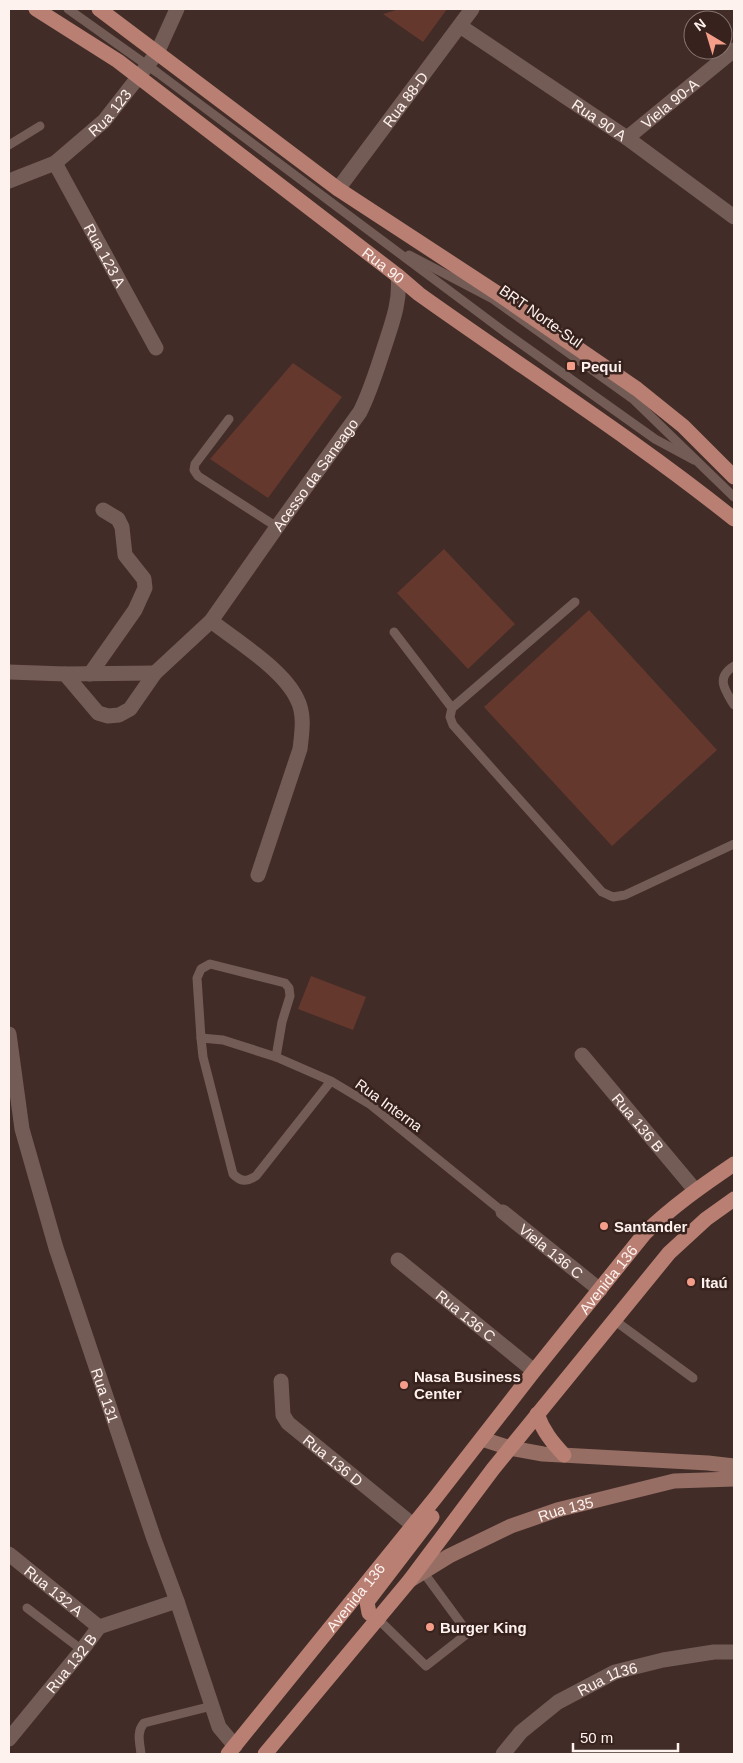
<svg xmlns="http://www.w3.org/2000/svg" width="743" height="1763" font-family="Arial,sans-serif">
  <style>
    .green { fill: #65382d }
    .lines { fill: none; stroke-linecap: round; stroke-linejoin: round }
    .lane { stroke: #745c56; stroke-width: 9 }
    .street { stroke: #745c56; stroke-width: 15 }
    .secondary { stroke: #966e64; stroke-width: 15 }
    .primary { stroke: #b87f72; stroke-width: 15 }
    .poi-dot { fill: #f49e89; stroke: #37221d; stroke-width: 2 }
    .labels { text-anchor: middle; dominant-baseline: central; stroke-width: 5; stroke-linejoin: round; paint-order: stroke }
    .street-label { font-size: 15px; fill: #fef2ef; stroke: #37221d }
    .poi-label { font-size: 15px; font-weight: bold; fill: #fef2ef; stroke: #37221d; text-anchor: start }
  </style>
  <rect width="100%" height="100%" fill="#412c27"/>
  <!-- green -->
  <g class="green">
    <polygon points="399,9 447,9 423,42 383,14"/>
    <polygon points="293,363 342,397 268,498 210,459"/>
    <polygon points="444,549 515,624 468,669 397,593"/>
    <polygon points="589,610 717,750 612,846 484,707"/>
    <polygon points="311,976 366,997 353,1030 298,1009"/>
  </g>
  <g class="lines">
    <!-- lane -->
    <g class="lane">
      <polyline points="68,9 158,73 506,333 655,439 694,460"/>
      <polyline points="9,145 40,126"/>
      <polyline points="409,255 493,299 633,399 734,497"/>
      <polyline points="229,419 195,464 194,470 198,476 277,527"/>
      <polyline points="394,632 452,708 450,717 453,725 602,892 613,897 625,895 734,844"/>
      <path d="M734,666C715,678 725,690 734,705"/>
      <polyline points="452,708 575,602"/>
      <polyline points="201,1038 197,978 201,969 210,964 285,983 289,988 290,996 282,1022 276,1057"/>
      <path d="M331,1081L256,1176C246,1182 241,1182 233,1174L203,1057L201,1038L223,1040L276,1057L331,1081L371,1105L503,1212"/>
      <polyline points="614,1320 693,1378"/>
      <polyline points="27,1608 82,1650"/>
      <polyline points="378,1619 426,1666 468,1633 421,1569"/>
      <path d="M141,1754C140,1743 136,1732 144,1723L212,1706"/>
    </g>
    <!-- street -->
    <g class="street">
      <path id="s1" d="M460,26L627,138L734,217"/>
      <path id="s2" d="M627,138L734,50"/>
      <path id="s3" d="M55,163L156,348"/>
      <path id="s4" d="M9,181L55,163L104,121L157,53L177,9"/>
      <path id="s5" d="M338,189L472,9"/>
      <path d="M211,621C237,641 284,670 297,699C305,714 302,732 300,749L258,875"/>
      <polyline points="9,672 65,674 155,673"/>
      <path id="s6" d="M65,674L98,713L108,716L119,715L130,709L155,673L211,621L277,527L360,412C370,392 376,372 383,351C391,326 401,302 398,276"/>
      <polyline points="90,674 135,610 145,588 144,579 125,555 122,527 118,519 103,510"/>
      <path id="s7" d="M9,1034L22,1129L56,1248L154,1539L177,1601L219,1727L235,1746"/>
      <path id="s8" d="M582,1055L695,1190"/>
      <path id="s9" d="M503,1212L600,1290"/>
      <path id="s10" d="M398,1260L534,1371"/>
      <path id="s11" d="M281,1381L283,1415L288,1423L413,1525"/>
      <path id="s12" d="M9,1554L99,1627"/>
      <path id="s13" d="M9,1739L82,1650L99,1627L177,1601"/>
      <path id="s14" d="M503,1754L521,1732L558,1702L615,1672L663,1660L714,1652H734"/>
    </g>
    <!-- secondary -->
    <g class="secondary">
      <polyline points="482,1439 510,1448 543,1454 708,1463 734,1466"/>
      <path id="s15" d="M410,1580L449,1556L511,1526L557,1510L674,1481L734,1479"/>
    </g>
    <!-- primary -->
    <g class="primary">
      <path id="s16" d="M36,9L118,61L398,276L419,294C524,369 633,438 734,519"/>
      <polyline points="99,9 338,189 497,293 637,389 683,426 734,477"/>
      <path d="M537,1414C543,1431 552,1442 564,1455"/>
      <polyline points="378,1619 369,1613 367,1602 432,1517"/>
      <path id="s17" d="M228,1754L436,1497L534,1371L645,1233C673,1206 703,1185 734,1164"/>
      <polyline points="265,1754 410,1580 493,1469 669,1253 706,1219 734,1199"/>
    </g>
  </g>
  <!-- markers -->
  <g class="poi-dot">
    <rect x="566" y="361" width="10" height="10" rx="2.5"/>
    <circle cx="604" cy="1226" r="5"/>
    <circle cx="691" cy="1282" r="5"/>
    <circle cx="404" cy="1385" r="5"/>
    <circle cx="430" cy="1627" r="5"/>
  </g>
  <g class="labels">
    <!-- street labels -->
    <g class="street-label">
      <text stroke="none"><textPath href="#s5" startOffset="112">Rua 88-D</textPath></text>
      <text stroke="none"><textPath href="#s2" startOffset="55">Viela 90-A</textPath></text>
      <text stroke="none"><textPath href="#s4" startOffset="124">Rua 123</textPath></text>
      <text stroke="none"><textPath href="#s1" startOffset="168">Rua 90 A</textPath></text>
      <text stroke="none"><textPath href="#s3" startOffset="105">Rua 123 A</textPath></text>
      <text stroke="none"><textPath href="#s16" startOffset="432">Rua 90</textPath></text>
      <text transform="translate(541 316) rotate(35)">BRT Norte-Sul</text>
      <text stroke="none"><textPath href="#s6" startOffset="385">Acesso da Saneago</textPath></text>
      <text transform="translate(389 1105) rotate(36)">Rua Interna</text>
      <text stroke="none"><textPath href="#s8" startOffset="88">Rua 136 B</textPath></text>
      <text stroke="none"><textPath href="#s9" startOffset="62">Viela 136 C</textPath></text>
      <text stroke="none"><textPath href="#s17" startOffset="608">Avenida 136</textPath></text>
      <text stroke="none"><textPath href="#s10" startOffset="88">Rua 136 C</textPath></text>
      <text stroke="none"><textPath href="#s7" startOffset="375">Rua 131</textPath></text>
      <text stroke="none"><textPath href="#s11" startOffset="102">Rua 136 D</textPath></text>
      <text stroke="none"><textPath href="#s15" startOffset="172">Rua 135</textPath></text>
      <text stroke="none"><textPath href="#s12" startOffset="58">Rua 132 A</textPath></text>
      <text stroke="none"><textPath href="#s17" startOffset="202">Avenida 136</textPath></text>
      <text stroke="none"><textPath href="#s13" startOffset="98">Rua 132 B</textPath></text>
      <text stroke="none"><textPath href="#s14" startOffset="131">Rua 1136</textPath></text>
    </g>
    <!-- poi labels -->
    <g class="poi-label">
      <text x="581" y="366">Pequi</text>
      <text x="614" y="1226">Santander</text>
      <text x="701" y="1282">Itaú</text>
      <text x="414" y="1376">Nasa Business<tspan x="414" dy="17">Center</tspan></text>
      <text x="440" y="1627">Burger King</text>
    </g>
  </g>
  <!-- border -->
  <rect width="743" height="1763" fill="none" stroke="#fef2ef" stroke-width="20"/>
  <!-- north arrow -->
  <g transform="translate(708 35) rotate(322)"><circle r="24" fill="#37221d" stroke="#877571"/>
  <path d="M0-4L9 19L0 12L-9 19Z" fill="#f49e89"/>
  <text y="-8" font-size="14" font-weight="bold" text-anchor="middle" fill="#fef2ef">N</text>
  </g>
  <!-- scale -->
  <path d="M573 1743v8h105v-8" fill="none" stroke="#fef2ef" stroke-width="2.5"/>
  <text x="580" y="1743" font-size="15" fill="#fef2ef" stroke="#37221d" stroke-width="4" paint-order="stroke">50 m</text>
</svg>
